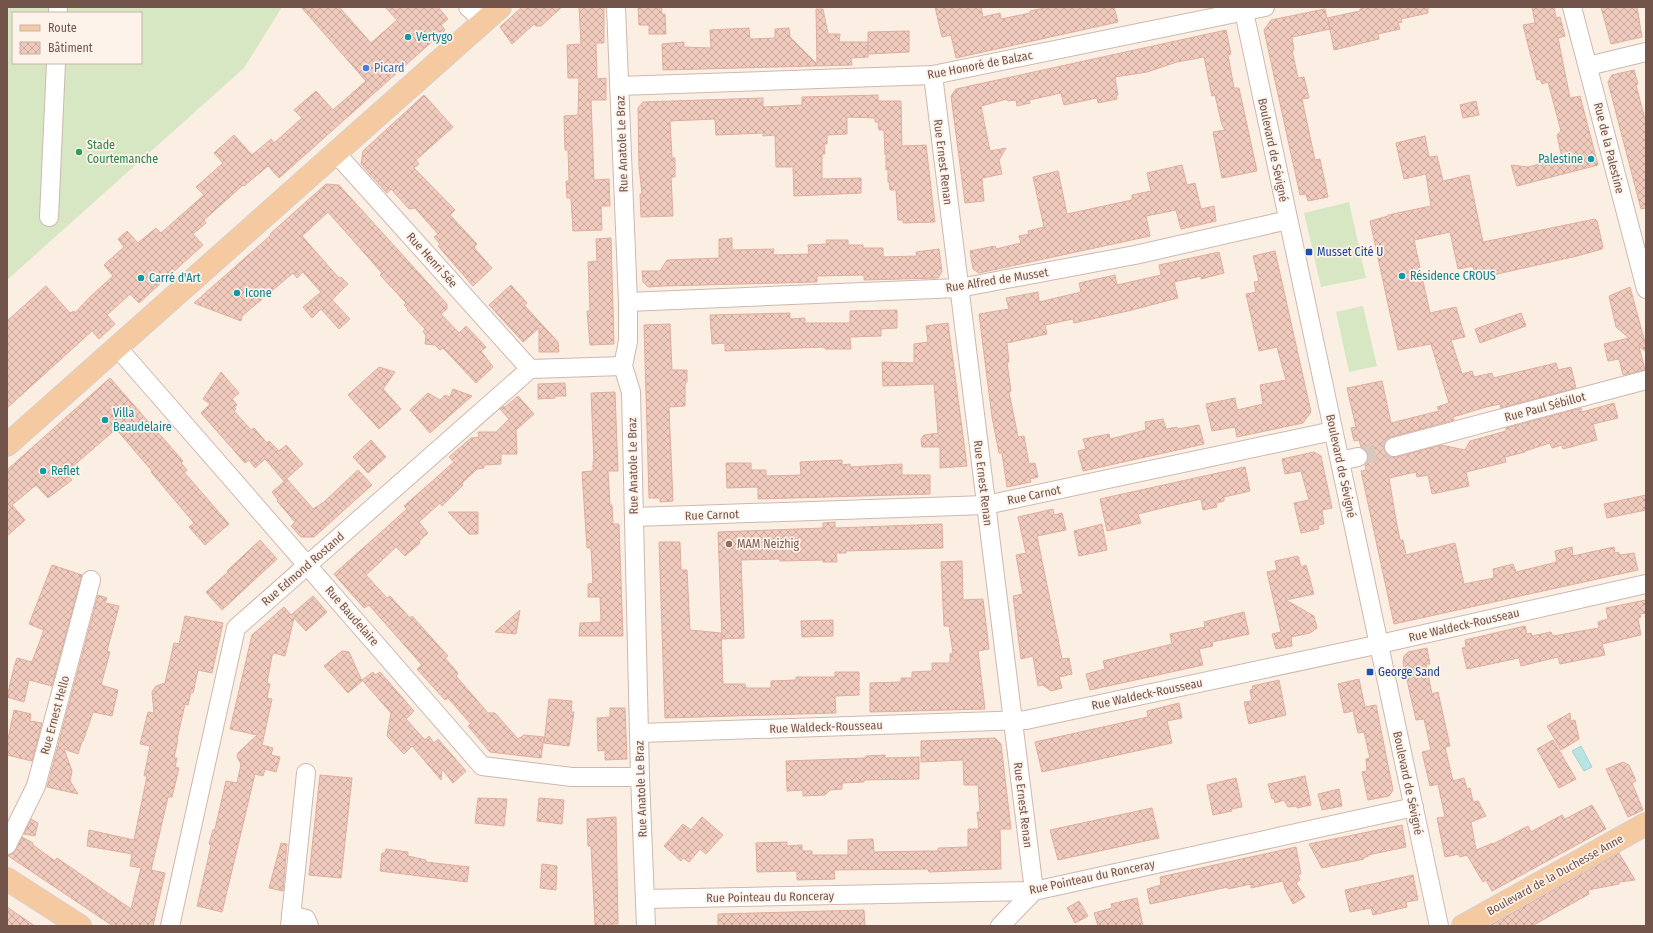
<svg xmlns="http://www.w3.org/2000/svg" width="1653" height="933" font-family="'Fira Sans Condensed',sans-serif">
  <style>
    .grass { fill: #d7e7c3; fill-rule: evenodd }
    .water { fill: #bae3e3; stroke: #a0d3d4 }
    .building { fill: url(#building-cross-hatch); stroke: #e0af9e }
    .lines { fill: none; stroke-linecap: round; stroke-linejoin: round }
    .minor-tunnel { stroke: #d9c8be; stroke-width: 18; stroke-dasharray: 18 9; stroke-linecap: butt }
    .minor-casing { stroke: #ceb8ae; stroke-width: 20 }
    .major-casing { stroke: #d8cfcd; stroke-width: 24 }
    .minor { stroke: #fff; stroke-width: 18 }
    .major { stroke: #f6caa0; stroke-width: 22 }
    .culture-dot { fill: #0f9aa8; stroke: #fef3ea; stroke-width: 1.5 }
    .shop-dot { fill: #3f7fe0; stroke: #fef3ea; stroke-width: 1.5 }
    .leisure-dot { fill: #2e9e5b; stroke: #fef3ea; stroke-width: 1.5 }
    .transit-dot { fill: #1a4fb4; stroke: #fef3ea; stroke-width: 1.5 }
    .education-dot { fill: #8d6e63; stroke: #fef3ea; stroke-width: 1.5 }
    .labels { text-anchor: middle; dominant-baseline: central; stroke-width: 3.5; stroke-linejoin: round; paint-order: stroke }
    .culture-label { font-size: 12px; fill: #0d838f; stroke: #fef3ea; text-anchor: start }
    .street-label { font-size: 12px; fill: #72544b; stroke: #fef3ea }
    .shop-label { font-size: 12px; fill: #366cbe; stroke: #fef3ea; text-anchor: start }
    .leisure-label { font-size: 12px; fill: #27864d; stroke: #fef3ea; text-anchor: start }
    .transit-label { font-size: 12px; fill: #164399; stroke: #fef3ea; text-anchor: start }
    .education-label { font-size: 12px; fill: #785e54; stroke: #fef3ea; text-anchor: start }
  </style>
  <defs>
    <pattern id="building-cross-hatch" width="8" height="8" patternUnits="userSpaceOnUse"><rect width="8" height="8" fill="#efcabd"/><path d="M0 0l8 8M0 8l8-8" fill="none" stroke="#c6a79c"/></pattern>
  </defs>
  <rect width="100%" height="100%" fill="#fbefe4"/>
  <!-- grass -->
  <g class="grass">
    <path d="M7,7H282L244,68L7,280ZM13,13H141V63H13Z"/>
    <polygon points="1349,202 1366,278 1321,287 1304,213"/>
    <polygon points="1363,306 1377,366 1349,372 1336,312"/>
  </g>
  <!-- water -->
  <polygon class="water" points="1581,746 1592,767 1584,771 1572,751"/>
  <!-- building -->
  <g class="building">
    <polygon points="301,7 339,7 371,43 397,20 385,7 438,7 448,19 441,25 445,30 279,178 268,166 244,186 243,185 204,220 206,223 193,234 203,245 139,303 130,294 107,315 115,324 99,339 92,331 7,408 7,321 46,286 70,313 74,311 75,313 90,297 113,276 104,265 124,247 118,239 127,231 138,243 156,228 161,233 204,195 196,187 223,163 214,153 234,135 252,155 271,139 274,143 302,118 294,110 316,91 333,110 366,81"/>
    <polygon points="522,7 562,7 541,26 536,26 534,24 512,44 500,27"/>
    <polygon points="579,7 604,7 604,43 596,43 597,79 606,78 606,100 591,100 594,180 609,179 610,206 601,206 602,230 573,231 571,198 567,198 566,181 569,181 568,150 565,150 564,116 578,115 579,78 568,78 567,45 581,44"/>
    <polygon points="638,7 661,7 662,14 665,14 666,34 649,34 649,25 639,25"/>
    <polygon points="935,7 981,7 983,17 1000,13 1001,19 1030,13 1030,11 1049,7 1114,7 1118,22 956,58 951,35 942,37"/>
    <polygon points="1367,7 1428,7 1428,13 1401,19 1402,22 1398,23 1400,29 1378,34 1379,39 1334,50 1328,19 1330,29 1292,37 1294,50 1292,50 1298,78 1304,77 1309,98 1302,99 1315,160 1320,159 1328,197 1308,201 1306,194 1300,195 1264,30 1271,20 1325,9 1327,18 1360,11 1360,9"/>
    <polygon points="1532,7 1554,7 1556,18 1560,17 1565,36 1558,38 1570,98 1580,96 1598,165 1517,186 1511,165 1528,167 1562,158 1557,135 1561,131 1548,82 1542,84 1540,79 1537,80 1523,25 1535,23"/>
    <polygon points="1601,7 1637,7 1642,37 1611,44"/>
    <polygon points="816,9 823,9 828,34 840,34 839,42 868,42 868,53 868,32 909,31 909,52 868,54 868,57 851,58 852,65 663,70 662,44 684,42 684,47 711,48 710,30 749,28 750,39 775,38 775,29 789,28 790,37 817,64"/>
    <polygon points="1226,30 1231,54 1228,55 1234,88 1239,88 1257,171 1222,178 1213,132 1225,130 1222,125 1215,95 1212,96 1204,57 1177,62 1147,72 1115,77 1118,95 1116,95 1117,99 1098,103 1097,98 1064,105 1061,93 1029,100 1030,103 1017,106 1016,100 1008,101 1007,99 981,106 990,151 1006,148 999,160 1002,174 982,178 984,201 965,203 951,96 956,89"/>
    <polygon points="1634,70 1638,84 1636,85 1646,123 1646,208 1641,209 1608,82 1612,75"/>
    <polygon points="424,95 453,127 416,160 419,164 414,168 455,210 450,215 477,244 474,247 476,250 492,268 473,286 438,246 440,244 434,237 438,234 415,208 409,209 391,189 387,193 361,164 363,151"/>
    <polygon points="878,95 878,101 901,101 902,146 926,145 935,222 903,223 903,220 898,220 896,190 890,190 889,181 888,182 888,169 886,170 886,154 885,155 884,130 879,130 878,122 875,122 875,118 847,117 847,134 827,135 827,144 824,144 825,154 822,154 822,179 861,178 861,193 794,196 793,167 776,167 775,135 763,136 763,133 716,135 715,119 670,121 672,158 675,158 675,177 671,177 673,216 641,217 640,194 642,194 639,167 638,108 643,102 763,98 763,107 802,105 802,97"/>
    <polygon points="1476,101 1479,115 1463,118 1460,105"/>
    <polygon points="1425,136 1429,157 1437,156 1443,181 1469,175 1483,242 1595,219 1597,221 1603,247 1602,249 1577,256 1484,277 1482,270 1474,272 1473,266 1458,269 1450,232 1414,240 1430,313 1456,307 1465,337 1451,340 1462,374 1472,371 1474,377 1492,373 1493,378 1556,363 1558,370 1571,367 1576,388 1501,408 1500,404 1486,407 1453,417 1454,420 1391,437 1387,439 1384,444 1384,449 1386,454 1391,457 1397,457 1441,445 1465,450 1470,441 1506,431 1506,428 1581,408 1582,412 1614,403 1618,418 1593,424 1597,440 1563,449 1562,445 1552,448 1550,443 1525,451 1525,452 1505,457 1506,462 1466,472 1469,486 1432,494 1428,475 1417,477 1416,472 1389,478 1396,520 1400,540 1403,540 1406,555 1455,543 1464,584 1494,578 1493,569 1513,564 1516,572 1557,562 1555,551 1572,547 1573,556 1614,547 1615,553 1618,552 1620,555 1634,553 1638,570 1394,624 1361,471 1366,470 1365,465 1368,461 1368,455 1365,450 1361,447 1359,440 1354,441 1351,428 1356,427 1347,388 1382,381 1391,423 1439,411 1437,407 1449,403 1431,344 1398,350 1370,221 1388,216 1388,215 1431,206 1426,174 1404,179 1396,143"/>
    <polygon points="1182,165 1187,185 1195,183 1201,209 1214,206 1216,221 1181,229 1176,210 1146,216 1150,236 979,273 973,269 970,251 995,246 996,249 1021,243 1019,236 1029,234 1028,231 1044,227 1033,177 1058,171 1067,214 1132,200 1132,195 1151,191 1147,173"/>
    <polygon points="326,184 339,185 447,304 447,309 441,314 459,333 466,326 486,347 481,351 493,367 476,383 443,348 440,350 435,345 425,344 426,336 423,331 425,329 407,310 408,309 404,305 406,303 380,275 382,273 328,212 302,236 339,278 341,277 348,284 332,300 350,319 339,329 321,309 312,318 303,307 321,292 303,272 297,278 293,273 242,316 241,321 194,303 271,235 270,234"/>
    <polygon points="611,238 614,344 590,345 587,311 590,311 588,262 597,261 596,239"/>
    <polygon points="732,238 732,250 774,249 773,255 809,254 808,245 827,244 826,240 848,240 848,245 863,245 863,248 883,248 883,257 917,256 916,252 939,249 942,272 938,278 864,280 864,275 817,276 817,282 664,286 648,287 643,282 642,271 660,271 667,260 719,258 719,239"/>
    <polygon points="1275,251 1311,412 1303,423 1237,437 1235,427 1212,431 1206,404 1235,398 1237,410 1263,404 1260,385 1286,380 1277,347 1259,351 1246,294 1256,292 1254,282 1259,281 1253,256"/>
    <polygon points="1219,252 1224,273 1201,279 1201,276 1174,282 1178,298 1128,311 1074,323 1073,319 1045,325 1047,334 1007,343 1009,362 1007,362 1011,391 1009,392 1018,437 1024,436 1029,464 1035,463 1038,477 1030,479 1031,482 1007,487 1002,453 999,453 992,417 979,314 1009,309 1006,298 1038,292 1039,302 1081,292 1079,283 1115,275 1117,285 1161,275 1159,265"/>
    <polygon points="511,285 527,303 524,305 558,342 559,352 539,352 539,328 523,342 489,305"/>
    <polygon points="1630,287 1646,346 1646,352 1639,346 1645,370 1623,375 1619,359 1608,361 1604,344 1629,338 1616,327 1609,296"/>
    <polygon points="897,310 897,328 881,329 881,336 850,337 851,349 825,349 825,347 725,351 725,343 712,344 710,315 790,313 790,319 805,318 805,323 850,323 850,311"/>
    <polygon points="1521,313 1526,326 1480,343 1475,329"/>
    <polygon points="948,323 967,466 940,468 940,447 922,447 921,439 924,435 938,433 934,384 883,386 882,362 914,363 914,344 928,342 926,326"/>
    <polygon points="670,324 672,370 687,370 687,382 685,384 685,406 669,407 673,501 660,502 660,498 649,498 644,325"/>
    <polygon points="379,367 395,372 383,389 401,409 379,429 348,395"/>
    <polygon points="221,372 239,393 232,399 237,405 234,407 236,409 234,411 251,430 254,428 267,443 269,441 279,451 286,445 303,464 284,481 265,459 255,468 249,460 245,463 201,413 210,404 203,399"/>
    <polygon points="110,378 183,461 181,463 187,470 184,472 229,524 205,545 189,527 194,523 151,472 152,471 116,429 65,473 72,480 48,498 36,485 12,505 25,520 7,536 7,470"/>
    <polygon points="565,383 566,396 555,396 555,398 538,399 538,384"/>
    <polygon points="453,389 472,396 430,433 410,410 428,393 440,400 445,395 450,397"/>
    <polygon points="615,392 618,471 608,471 610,505 612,505 613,524 619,524 623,636 579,636 580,623 601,622 600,597 588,597 588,584 593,583 591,548 587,548 582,472 593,471 593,462 594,462 591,393"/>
    <polygon points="518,396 534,414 516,430 517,454 501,454 501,464 484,465 484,468 477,469 462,483 463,485 442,506 440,503 419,522 428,533 419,541 420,543 405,556 396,547 366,575 387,598 390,596 410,618 412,616 448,656 445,658 457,672 458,674 456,676 488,713 495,713 518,739 524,735 544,737 541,758 490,752 468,726 471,724 448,698 445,700 417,669 422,665 369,605 364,608 334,574 407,509 404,506 454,462 449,457 471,438 479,437 478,432 496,432 509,419 500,409 503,407 505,407"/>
    <polygon points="1163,419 1166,429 1177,427 1178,429 1199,425 1204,444 1083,471 1078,451 1086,449 1083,439 1109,434 1110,439 1146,430 1145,422"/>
    <polygon points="371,440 386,457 368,473 353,457"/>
    <polygon points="1314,452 1321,456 1332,508 1322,510 1324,524 1318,525 1319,529 1301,533 1294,503 1309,500 1301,471 1285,474 1282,459"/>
    <polygon points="842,460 842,465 850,464 850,467 902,464 902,475 930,475 930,494 758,499 758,487 727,488 726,463 751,463 751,470 766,470 766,476 801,475 800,462"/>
    <polygon points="1245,467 1250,491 1224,497 1224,501 1216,503 1217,507 1203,510 1201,499 1166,507 1138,514 1141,523 1107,531 1100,499"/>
    <polygon points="358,470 372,485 314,537 301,537 291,526 295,522 277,501 278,500 272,492 287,479 313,509 324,502"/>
    <polygon points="1646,495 1646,510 1607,518 1604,504"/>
    <polygon points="1053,509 1054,515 1062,513 1066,530 1037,536 1062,659 1069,658 1072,674 1059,677 1062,688 1051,691 1043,685 1038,686 1033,656 1021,659 1013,596 1023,594 1016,555 1026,553 1018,517"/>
    <polygon points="448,512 478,512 478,534 469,534"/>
    <polygon points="835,522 835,528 942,524 943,548 846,551 846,553 836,553 837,562 823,562 823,560 780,561 780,559 741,560 744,638 722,639 718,532 823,528 823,523"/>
    <polygon points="1102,524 1107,550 1079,556 1074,531"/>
    <polygon points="260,540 277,559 222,610 206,592 228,572 227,571"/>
    <polygon points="659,542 680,542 681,570 687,570 690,630 721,633 723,684 745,684 746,688 771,688 771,681 796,680 796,677 835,677 835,672 859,672 859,695 835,696 836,713 665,718"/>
    <polygon points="1298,556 1301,567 1306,565 1314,594 1286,600 1314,616 1317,628 1310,633 1291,637 1292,646 1276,649 1272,634 1281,632 1267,572 1277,570 1275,561"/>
    <polygon points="962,561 963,600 983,599 989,649 978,651 985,709 870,712 870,683 901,682 901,678 912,678 912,672 932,671 932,663 950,663 950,654 953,653 949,626 944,626 941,562"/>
    <polygon points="52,565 82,575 52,686 29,680 24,702 7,697 14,667 17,658 32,662 44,630 29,624"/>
    <polygon points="98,595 107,598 105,603 119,606 107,651 110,652 101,685 118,690 112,716 93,712 83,741 82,741 78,754 64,749 72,771 70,781 78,794 47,787"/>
    <polygon points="313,596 327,612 306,631 294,618 285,656 274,653 272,656 267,683 270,684 267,698 272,699 262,745 273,748 271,755 280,757 276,772 265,769 263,776 255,774 222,912 197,906 211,846 209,844 213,830 215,829 226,781 237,783 241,764 237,757 238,753 257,735 230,729 252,635 284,607 291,615"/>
    <polygon points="1646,600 1646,613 1640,614 1641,617 1638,618 1641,635 1602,644 1605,655 1560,664 1558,657 1521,666 1519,658 1467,669 1462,648 1466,647 1465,640 1525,626 1527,634 1531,633 1532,636 1551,632 1553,636 1599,628 1598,622 1608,619 1606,608"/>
    <polygon points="520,610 516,634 495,632"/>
    <polygon points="1244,612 1249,634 1212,642 1213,646 1199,649 1203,665 1090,690 1086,674 1105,669 1103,661 1172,644 1170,634 1205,627 1204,622"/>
    <polygon points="185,616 223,623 212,673 198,670 193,693 191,692 188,705 185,704 177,739 178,739 174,758 177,758 175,767 179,768 172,797 168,797 151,870 165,873 153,926 113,926 7,855 12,854 16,850 22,837 33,843 33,845 55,861 57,858 131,909 141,868 130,866 132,854 87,846 89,830 134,840 147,776 144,776 150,746 140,744 148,712 154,713 152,692 156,686 165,683 174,643 179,644"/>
    <polygon points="833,620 833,636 802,637 801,621"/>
    <polygon points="1427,648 1430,664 1426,664 1432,694 1438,692 1450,746 1445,747 1453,781 1464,778 1467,789 1470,788 1473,802 1478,801 1486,816 1471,822 1476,850 1493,843 1493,844 1528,826 1531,832 1562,815 1565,819 1592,805 1606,829 1492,891 1486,880 1483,882 1467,855 1460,857 1459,854 1445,857 1437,818 1445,817 1438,784 1430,786 1422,752 1431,750 1424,719 1416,720 1403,662 1404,656 1408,652"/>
    <polygon points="342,651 349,652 362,681 348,693 324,666"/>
    <polygon points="373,672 375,675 380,672 414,711 406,719 415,729 425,740 429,736 434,743 438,739 466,771 453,783 442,769 441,780 412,746 404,754 387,736 391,713 362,680"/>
    <polygon points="1359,679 1365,707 1376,705 1393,790 1389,796 1368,800 1362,772 1367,771 1366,759 1370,758 1364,732 1358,733 1353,711 1344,713 1338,684"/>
    <polygon points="1279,680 1286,715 1249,724 1244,702 1252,701 1250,690 1253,689 1252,686"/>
    <polygon points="549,699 572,701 571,712 574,712 569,746 544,743"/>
    <polygon points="1179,703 1182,718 1167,721 1172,743 1042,772 1035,742 1148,717 1147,711"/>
    <polygon points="610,708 625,708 627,759 605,760 605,750 598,751 597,718 610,717"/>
    <polygon points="14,710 31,714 30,721 42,723 32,761 7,755 7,744"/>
    <polygon points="1570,713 1571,721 1575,720 1579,739 1561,750 1547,726"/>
    <polygon points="995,738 1001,744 1011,829 1000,829 1001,869 929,872 928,869 834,870 835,879 797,880 797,871 757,872 756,843 787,842 787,846 802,845 802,851 812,851 812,855 848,855 848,840 873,839 874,852 928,851 938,851 938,848 968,847 968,829 979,829 977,812 980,812 978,785 964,785 963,760 921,762 921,741"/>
    <polygon points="1553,740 1576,779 1559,788 1537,749"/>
    <polygon points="885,755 885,758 919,757 919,779 864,780 864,782 842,783 842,789 830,790 825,795 803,796 803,790 787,791 786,761 866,758 866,756"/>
    <polygon points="1623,762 1629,765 1636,781 1632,783 1643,810 1628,817 1606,769"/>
    <polygon points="320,775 352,778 341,878 309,875"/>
    <polygon points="1305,776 1311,805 1297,808 1297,806 1288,807 1284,800 1275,803 1274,799 1272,799 1268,784"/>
    <polygon points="1236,778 1242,807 1231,809 1232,811 1213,815 1207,785"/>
    <polygon points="1339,789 1342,806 1322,810 1318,794"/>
    <polygon points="478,798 507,799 504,826 475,823"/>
    <polygon points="539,798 564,800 562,824 537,821"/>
    <polygon points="1152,808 1159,838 1058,860 1050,830"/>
    <polygon points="616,817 618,924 612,924 612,926 597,926 595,925 591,846 588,846 587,819"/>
    <polygon points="702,817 723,835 706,854 700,849 689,862 683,858 681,861 664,846 683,824 691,830"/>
    <polygon points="31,819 38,823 35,836 24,834"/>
    <polygon points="1402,825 1406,847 1368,855 1369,856 1363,858 1364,859 1322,868 1309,844"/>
    <polygon points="281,843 287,844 283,891 269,888"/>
    <polygon points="1296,847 1301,874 1298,875 1300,880 1296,883 1305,897 1293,904 1285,889 1283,881 1251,888 1251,884 1228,889 1228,887 1150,904 1147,889 1161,885 1160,877"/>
    <polygon points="386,849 408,852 408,856 426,860 426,862 469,867 467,882 380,871 382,853 385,853"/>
    <polygon points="1619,853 1635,880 1619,882 1619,884 1588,890 1589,894 1532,926 1489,926"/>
    <polygon points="542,864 557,866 556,890 540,888"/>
    <polygon points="1413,875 1418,900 1406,902 1407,907 1373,915 1371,908 1350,912 1345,890"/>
    <polygon points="1137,898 1143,926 1098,926 1094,913 1112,908 1111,904"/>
    <polygon points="1079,901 1088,916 1075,923 1067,908"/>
    <polygon points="7,907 35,926 7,926"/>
    <polygon points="864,910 865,926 718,926 718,914"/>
  </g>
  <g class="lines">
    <!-- minor-tunnel -->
    <polyline class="minor-tunnel" points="1358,457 1394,447"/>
    <!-- minor casing -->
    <g class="minor-casing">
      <g id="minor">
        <polyline points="468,7 483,21"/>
        <polyline points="616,7 628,302 628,341 623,366 631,392 640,777 646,926"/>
        <polyline points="1243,7 1439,926"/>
        <polyline points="1572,7 1646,289"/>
        <polyline points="58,13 58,7"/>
        <polyline points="1588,66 1646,52"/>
        <polyline points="933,75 1034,891"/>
        <polyline points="619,86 933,75 1265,7"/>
        <polyline points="332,156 343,161 530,369"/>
        <polyline points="49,217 56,63"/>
        <polyline points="628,302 959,288 1135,255 1288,220"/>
        <polyline points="117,347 482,766 572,777 640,777"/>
        <polyline points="1394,447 1646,380"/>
        <polyline points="1340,461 1358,457"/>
        <polyline points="634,517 986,505 1333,431"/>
        <polyline points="640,733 1026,720 1371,646 1646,584"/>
        <polyline points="7,845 36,786 91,580"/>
        <polyline points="645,899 1034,891 1414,807"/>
        <polyline points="291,915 306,919 309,926"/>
        <polyline points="170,926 236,628 530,369 623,366"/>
        <polyline points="290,926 306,773"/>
        <polyline points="1000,926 1034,891"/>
      </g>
    </g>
    <!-- major casing -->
    <g class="major-casing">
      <g id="major">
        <polyline points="7,445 500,7"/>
        <polyline points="7,879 80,926"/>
        <polyline points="1463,926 1646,824"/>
      </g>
    </g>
    <!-- minor -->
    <use href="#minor" class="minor"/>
    <!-- major -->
    <use href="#major" class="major"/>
  </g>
  <!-- markers -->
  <g class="culture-dot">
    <circle cx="408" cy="37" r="4"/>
    <circle cx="1591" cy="159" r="4"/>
    <circle cx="1402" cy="276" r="4"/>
    <circle cx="141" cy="278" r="4"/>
    <circle cx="237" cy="293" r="4"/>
    <circle cx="105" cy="420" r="4"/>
    <circle cx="43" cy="471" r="4"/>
  </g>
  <circle class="shop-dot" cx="366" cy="68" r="4"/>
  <circle class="leisure-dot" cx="79" cy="152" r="4"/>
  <g class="transit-dot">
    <rect x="1305" y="248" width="8" height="8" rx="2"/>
    <rect x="1366" y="668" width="8" height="8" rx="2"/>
  </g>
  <circle class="education-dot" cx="729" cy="544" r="4"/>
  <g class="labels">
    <!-- culture labels -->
    <g class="culture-label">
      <text x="416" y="37">Vertygo</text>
      <text x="1583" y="159" text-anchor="end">Palestine</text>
      <text x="1410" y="276">Résidence CROUS</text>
      <text x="149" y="278">Carré d'Art</text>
      <text x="245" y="293">Icone</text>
      <text x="113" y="413">Villa<tspan x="113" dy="14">Beaudelaire</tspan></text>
      <text x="51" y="471">Reflet</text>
    </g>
    <!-- street labels -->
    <g class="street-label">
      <text transform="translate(980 65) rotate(-11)">Rue Honoré de Balzac</text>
      <text transform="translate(622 144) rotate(-92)">Rue Anatole Le Braz</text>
      <text transform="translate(1609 148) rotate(76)">Rue de la Palestine</text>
      <text transform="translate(1273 150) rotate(78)">Boulevard de Sévigné</text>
      <text transform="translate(943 162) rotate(83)">Rue Ernest Renan</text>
      <text transform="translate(432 260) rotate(48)">Rue Henri Sée</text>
      <text transform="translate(997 280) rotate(-9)">Rue Alfred de Musset</text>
      <text transform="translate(1545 407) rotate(-15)">Rue Paul Sébillot</text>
      <text transform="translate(633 466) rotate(-91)">Rue Anatole Le Braz</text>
      <text transform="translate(1341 466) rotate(78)">Boulevard de Sévigné</text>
      <text transform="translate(983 483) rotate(83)">Rue Ernest Renan</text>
      <text transform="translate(1034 495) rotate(-12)">Rue Carnot</text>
      <text transform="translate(712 515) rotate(-2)">Rue Carnot</text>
      <text transform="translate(303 569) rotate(-41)">Rue Edmond Rostand</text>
      <text transform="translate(352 616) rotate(49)">Rue Baudelaire</text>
      <text transform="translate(1464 625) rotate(-13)">Rue Waldeck-Rousseau</text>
      <text transform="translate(1147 694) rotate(-12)">Rue Waldeck-Rousseau</text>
      <text transform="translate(55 715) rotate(-75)">Rue Ernest Hello</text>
      <text transform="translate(826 727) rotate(-2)">Rue Waldeck-Rousseau</text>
      <text transform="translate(1408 783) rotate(78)">Boulevard de Sévigné</text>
      <text transform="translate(641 789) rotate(-92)">Rue Anatole Le Braz</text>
      <text transform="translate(1023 805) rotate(83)">Rue Ernest Renan</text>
      <text transform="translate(1555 875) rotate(-29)">Boulevard de la Duchesse Anne</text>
      <text transform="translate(1092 877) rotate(-12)">Rue Pointeau du Ronceray</text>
      <text transform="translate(770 897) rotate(-1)">Rue Pointeau du Ronceray</text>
    </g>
    <!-- shop labels -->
    <g class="shop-label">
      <text x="374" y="68">Picard</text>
    </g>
    <!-- leisure labels -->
    <g class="leisure-label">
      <text x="87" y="145">Stade<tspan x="87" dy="14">Courtemanche</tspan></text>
    </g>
    <!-- transit labels -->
    <g class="transit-label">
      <text x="1317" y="252">Musset Cité U</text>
      <text x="1378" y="672">George Sand</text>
    </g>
    <!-- education labels -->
    <g class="education-label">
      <text x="737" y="544">MAM Neizhig</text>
    </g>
  </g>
  <!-- border -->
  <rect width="1653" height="933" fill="none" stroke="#72544b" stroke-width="16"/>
  <!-- legend -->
  <rect x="12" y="12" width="130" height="52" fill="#fef3ea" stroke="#c6b3aa"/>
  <rect x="20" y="25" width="20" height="6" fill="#f6caa0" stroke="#c6b3aa"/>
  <text x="48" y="32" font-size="12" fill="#72544b">Route</text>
  <rect x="20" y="42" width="20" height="12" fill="url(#building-cross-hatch)" stroke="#c6b3aa"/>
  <text x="48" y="52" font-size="12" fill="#72544b">Bâtiment</text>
</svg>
